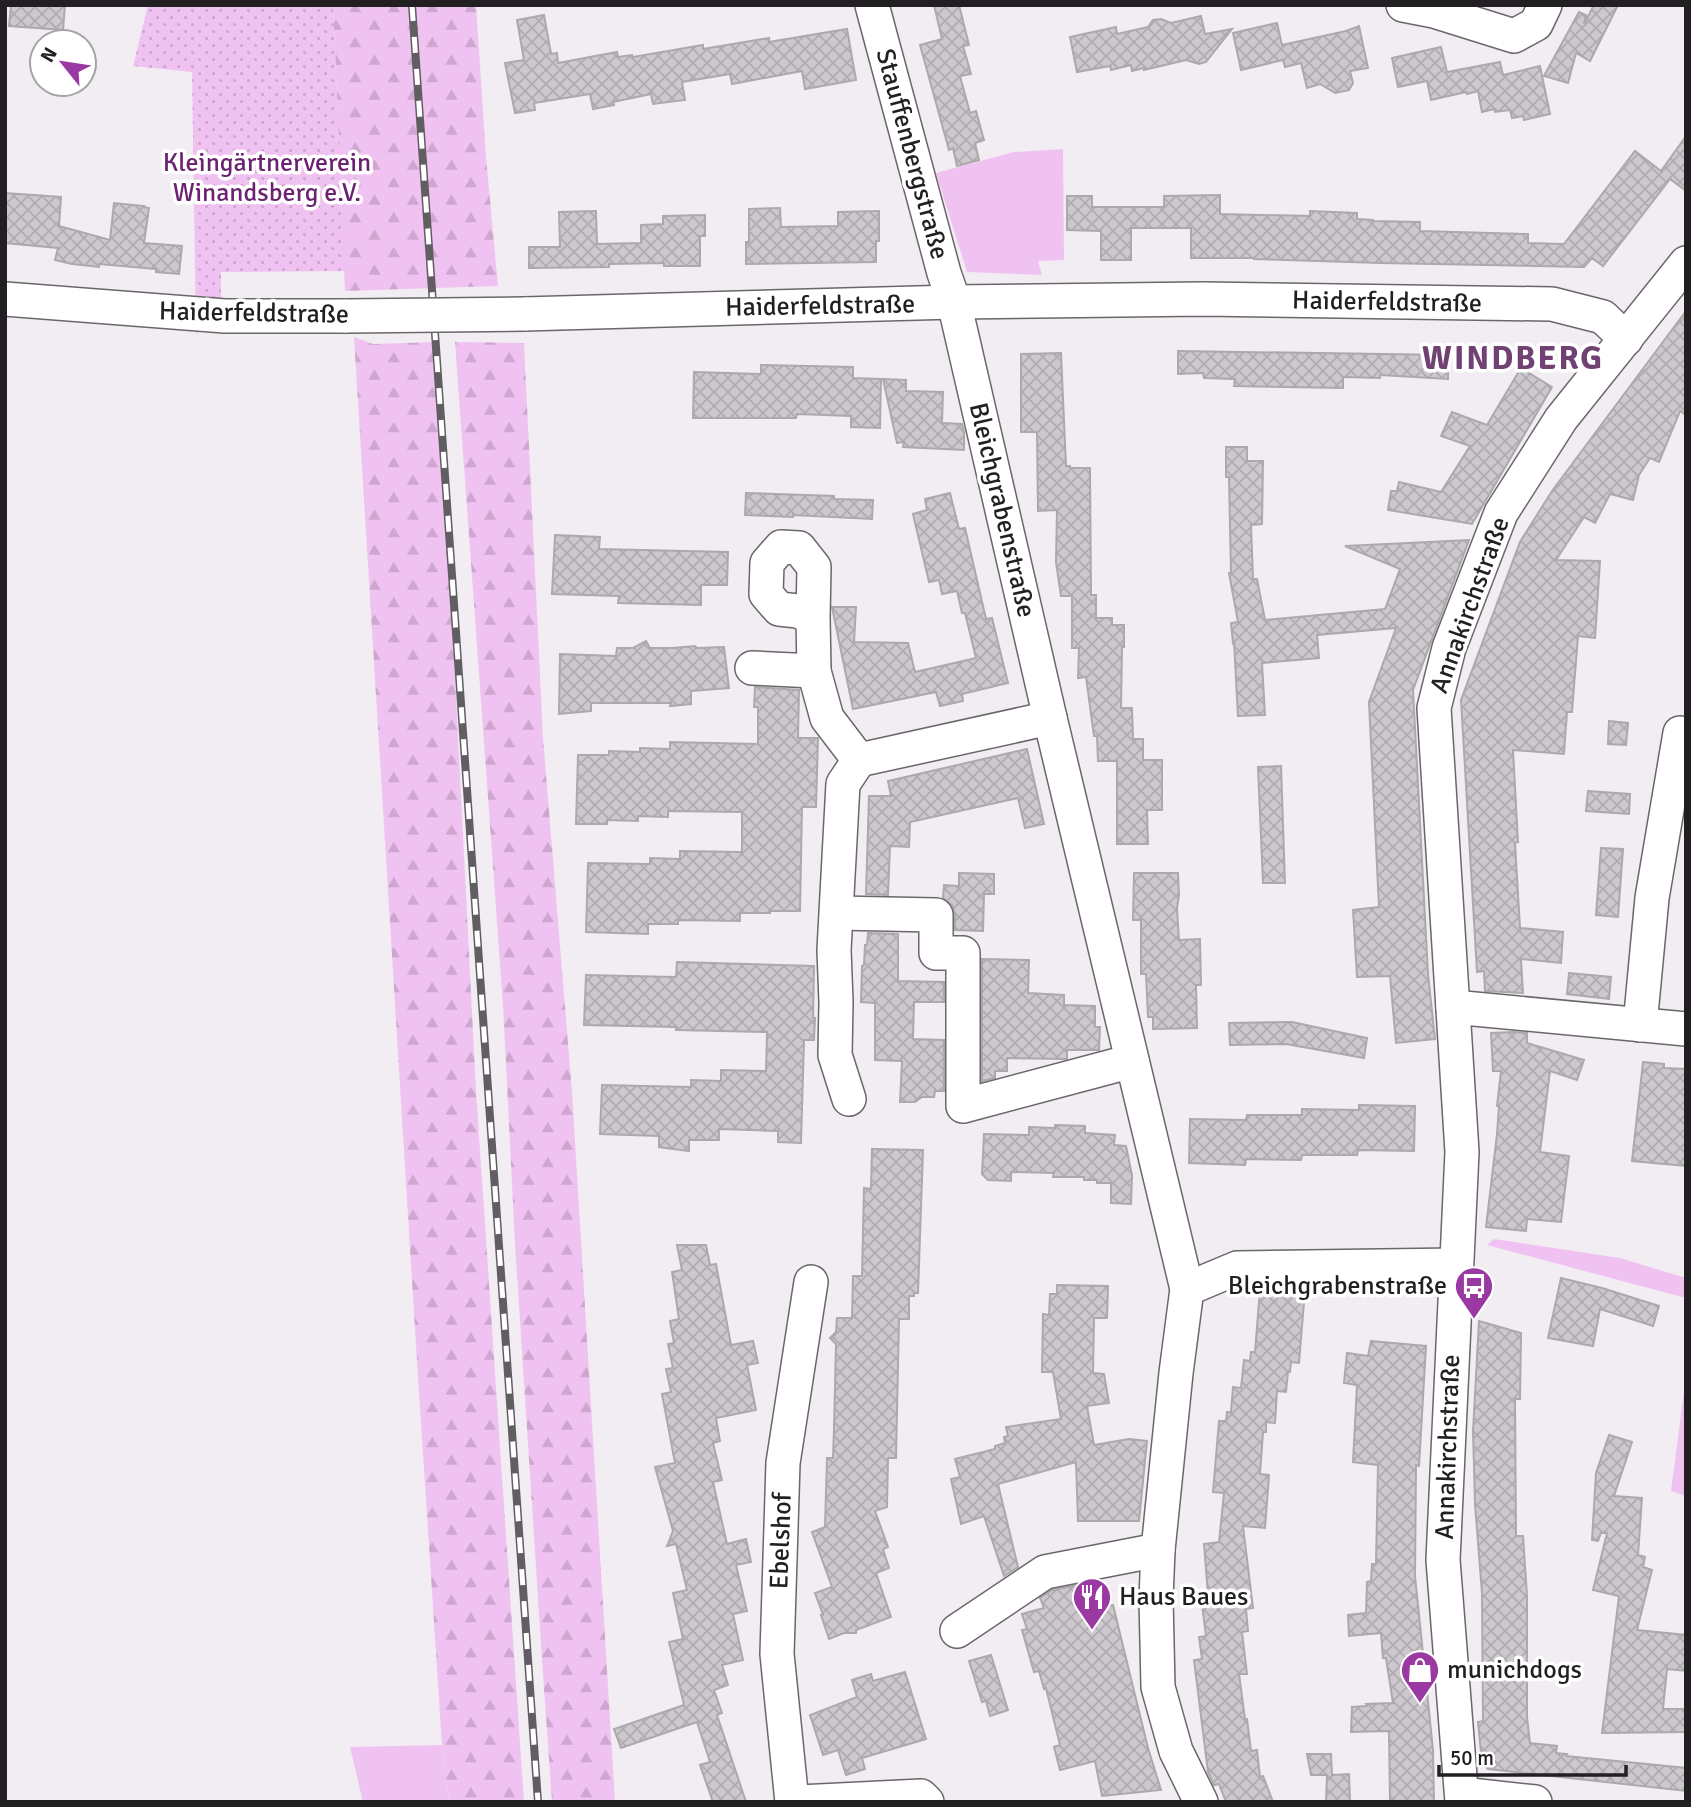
<svg xmlns="http://www.w3.org/2000/svg" width="1691" height="1807" font-family="Signika,sans-serif">
  <style>
    .green { fill: #f0c2f2 }
    .forest { fill: url(#forest-firs) }
    .garden { fill: url(#garden-dots) }
    .building { fill: url(#building-cross-hatch); stroke: #aca8ac; stroke-width: 2 }
    .lines { fill: none; stroke-linecap: round; stroke-linejoin: round }
    .minor-casing { stroke: #6b666b; stroke-width: 36 }
    .minor { stroke: #fff; stroke-width: 33 }
    .rail-casing { stroke: #615e61; stroke-width: 8 }
    .rail { stroke: #fff; stroke-width: 5; stroke-dasharray: 16; stroke-linecap: butt }
    .minor-bridge-casing { stroke: #6b666b; stroke-width: 36; stroke-linecap: butt }
    .minor-bridge { stroke: #fff; stroke-width: 33 }
    .labels { text-anchor: middle; dominant-baseline: central; stroke-width: 7; stroke-linejoin: round; paint-order: stroke }
    .street-label { font-size: 26px; fill: #211f21; stroke: #fff }
    .park-label { font-size: 26px; fill: #6b2371; stroke: #fff }
    .poi-label { font-size: 26px; fill: #211f21; stroke: #fff; text-anchor: start }
    .district-label { font-size: 33px; font-weight: bold; letter-spacing: 2px; fill: #714174; stroke: #fff }
  </style>
  <defs>
    <pattern id="forest-firs" width="22" height="20" patternUnits="userSpaceOnUse" patternTransform="scale(1.75)"><rect width="22" height="20" fill="#f0c2f2"/><path d="M5 1l3.5 6h-7zM16 11l3.5 6h-7z" fill="#cea6cf"/></pattern>
    <pattern id="garden-dots" width="8" height="8" patternUnits="userSpaceOnUse" patternTransform="scale(1.75)"><rect width="8" height="8" fill="#f0c2f2"/><path d="M2 2h.1M6 6h.1" fill="none" stroke="#cea6cf" stroke-width="1.8" stroke-linecap="round"/></pattern>
    <pattern id="building-cross-hatch" width="8" height="8" patternUnits="userSpaceOnUse" patternTransform="scale(1.75)"><rect width="8" height="8" fill="#ccc8cd"/><path d="M0 0l8 8M0 8l8-8" fill="none" stroke="#afabb0"/></pattern>
  </defs>
  <rect width="100%" height="100%" fill="#f2edf2"/>
  <!-- green -->
  <g class="green">
    <polygon points="1063,149 1064,260 1038,261 1042,275 967,272 936,173 1014,152"/>
    <polygon points="1494,1239 1620,1258 1686,1278 1686,1298 1487,1245"/>
    <polygon points="1686,1376 1686,1496 1671,1491"/>
    <polygon points="442,1745 449,1802 363,1802 350,1747"/>
  </g>
  <!-- forest -->
  <g class="forest">
    <polygon points="333,5 476,5 486,157 498,286 345,291"/>
    <polygon points="354,337 373,344 438,342 476,1091 524,1802 449,1802 442,1745 416,1346"/>
    <polygon points="455,342 524,343 543,738 572,1092 615,1802 552,1802 543,1675 515,1244 503,1005"/>
  </g>
  <!-- garden -->
  <polygon class="garden" points="148,5 333,5 345,271 221,272 221,304 196,335 192,72 133,66"/>
  <!-- building -->
  <g class="building">
    <polygon points="11,5 65,5 63,30 9,26"/>
    <polygon points="934,5 959,5 969,45 963,46 971,74 960,76 970,113 976,111 984,140 975,143 979,160 957,166 953,148 949,150 920,45 942,39"/>
    <polygon points="1594,5 1618,5 1590,61 1576,53 1568,83 1544,76 1579,12 1586,15 1584,24"/>
    <polygon points="544,15 551,54 557,53 558,63 617,52 618,57 632,55 633,57 703,45 703,49 769,38 769,42 847,29 856,80 805,89 802,71 732,84 730,74 682,82 685,100 653,104 651,94 613,102 614,105 593,109 590,94 534,103 535,110 515,113 505,63 524,60 517,20"/>
    <polygon points="1201,16 1205,34 1232,29 1206,62 1199,64 1186,60 1144,70 1144,68 1132,71 1131,65 1111,70 1110,66 1077,72 1070,37 1116,27 1117,34 1148,27 1153,20 1161,19 1171,23"/>
    <polygon points="1277,23 1282,45 1346,31 1359,26 1368,68 1350,71 1353,83 1349,90 1335,93 1320,84 1307,88 1301,63 1285,67 1283,60 1241,70 1233,33"/>
    <polygon points="1441,47 1447,72 1500,62 1503,75 1540,66 1550,114 1524,120 1523,116 1512,118 1510,110 1495,112 1494,109 1482,112 1478,91 1467,94 1466,92 1431,100 1427,81 1398,87 1392,58"/>
    <polygon points="1686,136 1686,191 1670,179 1603,266 1592,258 1584,267 1380,263 1254,259 1254,258 1191,258 1191,228 1131,228 1131,260 1101,260 1101,231 1067,230 1067,196 1092,196 1092,207 1164,207 1164,196 1220,195 1220,214 1310,216 1310,211 1357,213 1357,219 1373,220 1373,221 1420,222 1420,231 1528,234 1528,243 1564,244 1635,151 1661,171"/>
    <polygon points="5,193 61,197 59,226 110,240 114,203 144,206 143,207 149,208 144,243 182,246 179,274 156,272 156,269 99,264 99,267 72,264 55,260 58,248 5,243"/>
    <polygon points="780,208 781,227 838,226 838,212 879,211 879,241 876,241 876,262 746,264 746,242 749,242 749,209"/>
    <polygon points="596,211 597,244 641,243 641,225 663,224 663,216 705,215 705,236 700,236 700,266 664,266 664,263 609,264 609,267 529,268 529,247 560,247 559,212"/>
    <polygon points="1686,311 1686,415 1680,411 1659,462 1650,458 1639,475 1633,500 1610,494 1595,523 1584,517 1556,560 1600,561 1595,638 1578,636 1572,712 1567,712 1564,754 1513,750 1518,842 1515,843 1520,928 1563,932 1561,963 1521,959 1523,993 1485,991 1484,971 1477,972 1461,700 1520,542 1552,491"/>
    <polygon points="1178,351 1448,355 1448,379 1380,375 1380,378 1343,377 1343,388 1234,386 1235,379 1204,378 1203,373 1178,374"/>
    <polygon points="1061,353 1066,466 1070,466 1070,468 1090,468 1091,595 1096,595 1096,618 1112,618 1112,625 1124,625 1124,647 1122,647 1121,708 1132,708 1133,739 1143,739 1143,760 1162,760 1162,810 1147,810 1148,844 1117,844 1117,761 1098,761 1097,736 1094,736 1086,677 1078,678 1079,648 1072,648 1072,596 1061,596 1056,562 1057,510 1038,511 1037,432 1021,432 1021,354"/>
    <polygon points="761,365 853,367 853,378 881,379 880,428 851,427 851,416 797,414 796,418 693,418 694,372 761,374"/>
    <polygon points="1521,368 1552,387 1472,524 1388,510 1391,491 1397,491 1399,482 1441,492 1470,446 1441,436 1452,412 1487,425"/>
    <polygon points="883,379 906,380 906,391 943,392 942,423 962,424 964,432 964,450 903,447 904,442 897,443"/>
    <polygon points="1226,447 1247,447 1247,461 1263,461 1262,524 1251,525 1253,579 1257,579 1265,620 1385,609 1400,569 1345,546 1469,540 1413,690 1428,974 1435,1039 1396,1043 1390,976 1357,977 1353,910 1379,907 1369,702 1396,628 1317,635 1319,658 1262,663 1265,715 1238,716 1234,642 1233,643 1231,623 1238,622 1229,573 1231,573 1229,477 1226,477"/>
    <polygon points="746,493 834,496 834,499 873,500 872,519 793,515 793,517 745,515"/>
    <polygon points="950,493 959,529 965,528 986,619 992,618 1008,683 962,694 963,701 940,706 936,692 853,709 832,607 856,607 854,642 908,643 915,672 976,658 965,613 962,613 957,591 942,594 939,580 929,582 913,514 927,510 925,499"/>
    <polygon points="555,535 600,537 599,549 728,552 727,585 701,585 701,605 618,603 619,596 552,594"/>
    <polygon points="646,641 650,648 673,648 695,646 697,648 724,647 729,688 691,691 691,704 670,706 671,703 591,703 591,711 559,714 560,654 616,656 617,648 633,648"/>
    <polygon points="755,687 799,690 798,738 818,738 816,807 802,807 800,911 770,911 770,913 740,913 740,921 678,920 678,924 648,924 648,934 586,932 588,863 650,864 650,858 680,859 680,851 742,852 742,812 668,811 668,817 638,816 638,821 607,820 607,824 576,824 578,755 609,755 609,751 640,752 640,748 670,749 670,742 758,744 758,707 754,707"/>
    <polygon points="1609,721 1628,723 1626,745 1608,744"/>
    <polygon points="1027,749 1044,824 1025,828 1018,798 910,822 909,847 890,846 888,895 866,894 869,796 891,796 888,781"/>
    <polygon points="1281,766 1285,883 1263,883 1258,767"/>
    <polygon points="1588,791 1630,794 1629,814 1586,811"/>
    <polygon points="1601,848 1623,849 1618,917 1596,915"/>
    <polygon points="959,873 994,874 994,894 984,894 983,931 955,930 955,914 952,905 943,898 944,885 959,886"/>
    <polygon points="1134,873 1178,873 1179,895 1177,908 1179,940 1200,939 1201,985 1196,985 1197,1028 1153,1029 1153,1017 1148,1017 1146,974 1141,974 1141,920 1133,920"/>
    <polygon points="868,933 898,934 898,981 944,982 944,1002 914,1002 913,1039 944,1040 944,1091 935,1091 934,1097 922,1097 915,1102 900,1102 902,1061 875,1060 875,1003 861,1002 862,966 864,965 865,945 867,945"/>
    <polygon points="982,959 1029,960 1028,993 1064,995 1064,1005 1095,1006 1095,1027 1100,1027 1099,1050 1067,1050 1067,1059 1065,1059 1007,1058 1007,1071 995,1071 995,1078 982,1081"/>
    <polygon points="677,962 814,966 813,1018 815,1018 814,1040 804,1040 801,1143 778,1142 778,1131 719,1129 719,1140 689,1140 689,1151 659,1147 659,1136 600,1134 602,1085 691,1087 691,1080 721,1081 721,1070 766,1071 767,1032 676,1030 676,1027 584,1025 586,975 676,977"/>
    <polygon points="1569,973 1611,977 1609,999 1567,994"/>
    <polygon points="1292,1022 1367,1038 1364,1058 1286,1044 1230,1045 1229,1023"/>
    <polygon points="1513,1032 1527,1033 1527,1043 1584,1060 1577,1080 1550,1071 1540,1152 1569,1156 1561,1222 1527,1219 1526,1231 1486,1227 1497,1134 1499,1106 1497,1106 1501,1071 1493,1071 1491,1033"/>
    <polygon points="1643,1062 1664,1064 1664,1068 1686,1069 1686,1166 1632,1161"/>
    <polygon points="1359,1105 1415,1106 1414,1151 1358,1150 1357,1155 1302,1155 1301,1160 1246,1159 1245,1165 1189,1163 1190,1119 1246,1120 1247,1115 1302,1115 1302,1109 1359,1110"/>
    <polygon points="1055,1125 1085,1126 1085,1133 1115,1135 1114,1145 1126,1146 1132,1175 1131,1204 1111,1203 1111,1183 1097,1183 1097,1180 1084,1180 1084,1177 1053,1177 1054,1173 1011,1172 1011,1181 988,1180 982,1174 984,1134 1029,1135 1029,1127 1055,1128"/>
    <polygon points="872,1149 923,1150 918,1293 914,1293 914,1296 909,1296 909,1319 899,1319 896,1458 888,1458 887,1507 875,1511 888,1547 883,1549 889,1568 876,1573 891,1617 856,1630 856,1633 844,1633 829,1639 821,1615 823,1615 815,1593 832,1587 812,1532 825,1527 827,1458 833,1458 834,1429 836,1344 830,1338 836,1332 837,1318 852,1318 853,1276 862,1276 864,1188 871,1189"/>
    <polygon points="677,1245 706,1245 710,1265 716,1264 731,1345 753,1341 758,1363 747,1365 756,1410 716,1418 720,1441 713,1443 722,1480 713,1482 727,1544 746,1539 751,1562 736,1565 747,1611 733,1614 743,1660 722,1665 728,1685 714,1690 722,1713 717,1715 746,1802 713,1802 700,1765 710,1762 697,1722 621,1748 614,1729 684,1705 669,1642 683,1639 673,1593 687,1590 676,1544 667,1546 673,1531 655,1467 675,1463 662,1394 671,1392 666,1369 673,1368 668,1344 674,1343 670,1321 679,1319 672,1272 682,1270"/>
    <polygon points="1561,1278 1602,1288 1659,1306 1653,1326 1600,1309 1593,1346 1548,1338"/>
    <polygon points="1057,1285 1108,1286 1107,1318 1094,1318 1093,1373 1104,1374 1109,1403 1087,1406 1094,1445 1129,1439 1147,1441 1139,1521 1078,1521 1076,1462 998,1484 1018,1567 1004,1576 984,1516 961,1524 951,1479 960,1477 955,1459 995,1449 995,1446 1005,1443 1004,1437 1008,1436 1006,1427 1061,1419 1053,1372 1042,1372 1043,1314 1049,1315 1050,1294 1057,1294"/>
    <polygon points="1260,1289 1305,1290 1299,1363 1291,1362 1290,1372 1288,1372 1286,1392 1277,1391 1275,1423 1266,1422 1266,1432 1263,1432 1260,1474 1269,1475 1265,1528 1243,1526 1253,1608 1246,1609 1248,1631 1242,1632 1247,1674 1239,1674 1245,1719 1247,1719 1251,1751 1257,1750 1260,1777 1263,1776 1273,1802 1226,1802 1219,1784 1214,1785 1208,1772 1194,1660 1202,1659 1199,1637 1206,1636 1201,1596 1208,1595 1204,1544 1219,1542 1224,1493 1213,1492 1219,1421 1226,1421 1227,1412 1231,1412 1233,1387 1241,1388 1244,1360 1250,1361 1251,1352 1255,1352"/>
    <polygon points="1479,1321 1521,1333 1520,1399 1515,1399 1516,1536 1523,1536 1527,1596 1527,1717 1530,1743 1557,1746 1556,1753 1567,1754 1566,1756 1686,1768 1686,1791 1488,1769 1482,1763 1478,1722 1483,1721 1482,1593 1475,1504 1473,1431"/>
    <polygon points="1371,1341 1426,1346 1419,1466 1416,1465 1415,1576 1433,1750 1434,1802 1390,1802 1389,1731 1351,1732 1352,1707 1367,1706 1366,1704 1393,1703 1386,1658 1383,1658 1381,1633 1349,1636 1348,1615 1366,1613 1367,1582 1371,1581 1372,1564 1376,1564 1378,1465 1353,1462 1357,1385 1344,1383 1347,1353 1368,1356"/>
    <polygon points="1609,1435 1632,1442 1614,1496 1642,1498 1638,1555 1645,1557 1643,1567 1652,1570 1637,1630 1686,1635 1686,1671 1667,1669 1663,1709 1686,1709 1686,1732 1602,1733 1619,1596 1593,1590 1607,1533 1601,1533 1598,1541 1592,1540 1596,1473"/>
    <polygon points="1089,1583 1098,1609 1113,1605 1148,1748 1161,1790 1102,1796 1095,1761 1060,1770 1054,1747 1060,1745 1046,1688 1044,1689 1039,1671 1034,1672 1022,1630 1027,1629 1022,1614 1044,1608 1040,1598 1052,1590"/>
    <polygon points="991,1655 1008,1710 990,1716 986,1701 982,1702 969,1661"/>
    <polygon points="905,1672 926,1739 862,1758 865,1769 846,1775 838,1750 823,1755 810,1715 857,1697 852,1680 871,1674 873,1681"/>
    <polygon points="1307,1754 1331,1754 1332,1775 1349,1774 1350,1802 1326,1802 1327,1775 1311,1775"/>
  </g>
  <g class="lines">
    <!-- minor casing -->
    <g class="minor-casing">
      <g id="minor">
        <polyline points="872,5 944,273 954,302 1050,718 1187,1289"/>
        <polyline points="1403,5 1434,11 1514,36 1536,24 1545,5"/>
        <polyline points="5,299 225,316 347,316"/>
        <polyline points="524,314 954,302 1203,299 1552,304 1603,317 1626,339"/>
        <polyline points="813,618 798,611 779,609 766,594 767,563 781,547 799,548 814,567 813,618 814,671 827,718 859,760 843,784 834,950 836,1002 835,1055 849,1099"/>
        <polyline points="752,668 814,671"/>
        <polyline points="859,760 1050,718"/>
        <polyline points="837,913 936,915 936,953 963,953 963,1106 1132,1061"/>
        <polyline points="1453,1007 1686,1029"/>
        <polyline points="1640,1025 1652,898 1680,733"/>
        <polyline points="957,1631 1045,1572 1158,1550"/>
        <polyline points="1462,1794 1535,1802"/>
        <polyline points="792,1802 777,1654 783,1463 811,1282"/>
        <polyline points="799,1802 921,1796 927,1802"/>
        <polyline points="1201,1802 1176,1751 1158,1687 1156,1599 1158,1550 1176,1373 1187,1289 1237,1268 1456,1265"/>
        <polyline points="1462,1802 1443,1560 1462,1152 1434,708 1449,648 1501,513 1561,419 1686,263"/>
      </g>
    </g>
    <!-- minor -->
    <use href="#minor" class="minor"/>
    <!-- rail casing -->
    <g class="rail-casing">
      <polyline id="rail" points="412,5 538,1802"/>
    </g>
    <!-- rail -->
    <use href="#rail" class="rail"/>
    <!-- minor-bridge casing -->
    <g class="minor-bridge-casing">
      <polyline id="minor-bridge" points="347,316 524,314"/>
    </g>
    <!-- minor-bridge -->
    <use href="#minor-bridge" class="minor-bridge"/>
  </g>
  <!-- icons -->
  <defs>
    <g id="bus-pin" transform="scale(2.0125)"><path d="M0 17L-7.5 6A9.5 9.5 0 1 1 7.5 6Z" fill="#9939a1" stroke="#fff"/><path d="M-5-6H5V4H4V6H2V4H-2V6H-4V4H-5ZM-3.5-4V0h7V-4ZM-3.5 1.2v1.5H-2V1.2ZM2 1.2v1.5H3.5V1.2Z" fill="#fff"/></g>
    <g id="restaurant-pin" transform="scale(2.0125)"><path d="M0 17L-7.5 6A9.5 9.5 0 1 1 7.5 6Z" fill="#9939a1" stroke="#fff"/><path d="M-5-6h1v4h1v-4h1v4h1v-4h1v5L-1.5 .5V6h-2V.5L-5-1ZM5-6V6H3V1.5H1.5Q1.5-4 5-6Z" fill="#fff"/></g>
    <g id="shop-pin" transform="scale(2.0125)"><path d="M0 17L-7.5 6A9.5 9.5 0 1 1 7.5 6Z" fill="#9939a1" stroke="#fff"/><path d="M-5-2.5h2.3a2.7 3.5 0 0 1 5.4 0H5L5.5 6h-11ZM-1.5-2.5h3a1.5 2.3 0 0 0-3 0Z" fill="#fff"/></g>
  </defs>
  <g fill-rule="evenodd">
    <use href="#bus-pin" x="1474" y="1286"/>
    <use href="#restaurant-pin" x="1092" y="1597"/>
    <use href="#shop-pin" x="1420" y="1670"/>
  </g>
  <g class="labels">
    <!-- street labels -->
    <g class="street-label">
      <text transform="translate(912 154) rotate(75)">Stauffenbergstraße</text>
      <text transform="translate(1387 302) rotate(1)">Haiderfeldstraße</text>
      <text transform="translate(820 306) rotate(-1)">Haiderfeldstraße</text>
      <text transform="translate(254 313) rotate(1)">Haiderfeldstraße</text>
      <text transform="translate(1002 510) rotate(77)">Bleichgrabenstraße</text>
      <text transform="translate(1470 605) rotate(-70)">Annakirchstraße</text>
      <text transform="translate(1448 1447) rotate(-88)">Annakirchstraße</text>
      <text transform="translate(781 1541) rotate(-88)">Ebelshof</text>
    </g>
    <!-- park labels -->
    <g class="park-label">
      <text x="267" y="163">Kleingärtnerverein<tspan x="267" dy="30">Winandsberg e.V.</tspan></text>
    </g>
    <!-- poi labels -->
    <g class="poi-label">
      <text x="1447" y="1286" text-anchor="end">Bleichgrabenstraße</text>
      <text x="1119" y="1597">Haus Baues</text>
      <text x="1447" y="1670">munichdogs</text>
    </g>
    <!-- district labels -->
    <g class="district-label">
      <text x="1513" y="358">WINDBERG</text>
    </g>
  </g>
  <!-- border -->
  <rect width="1691" height="1807" fill="none" stroke="#211f21" stroke-width="14"/>
  <!-- north arrow -->
  <g transform="translate(63 63) rotate(300)"><circle r="33" fill="#ffffff" stroke="#a6a5a6" stroke-width="2"/>
  <path d="M0-5L12 26L0 18L-12 26Z" fill="#9939a1"/>
  <text y="-10" font-size="19" font-weight="bold" text-anchor="middle" fill="#211f21">N</text>
  </g>
  <!-- scale -->
  <path d="M1439 1765v10h187v-10" fill="none" stroke="#211f21" stroke-width="3.5"/>
  <text x="1450" y="1765" font-size="21" fill="#211f21" stroke="#ffffff" stroke-width="5" paint-order="stroke">50 m</text>
</svg>
